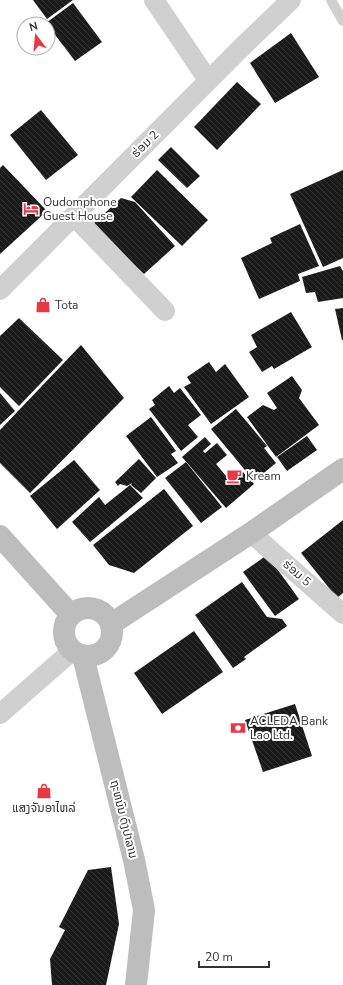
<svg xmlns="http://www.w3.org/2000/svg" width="343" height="985" font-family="'Nunito Sans','Noto Sans Lao',sans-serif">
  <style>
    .building { fill: url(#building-back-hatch) }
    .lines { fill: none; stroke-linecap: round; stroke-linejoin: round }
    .lane { stroke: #d0d0d0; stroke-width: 10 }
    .street { stroke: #d0d0d0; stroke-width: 20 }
    .secondary { stroke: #bdbdbd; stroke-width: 22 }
    .labels { text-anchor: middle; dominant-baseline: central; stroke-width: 4; stroke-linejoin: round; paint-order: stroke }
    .street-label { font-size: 12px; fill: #333; stroke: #fff }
    .poi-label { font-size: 12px; fill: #333; stroke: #fff; text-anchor: start }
  </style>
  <defs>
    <pattern id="building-back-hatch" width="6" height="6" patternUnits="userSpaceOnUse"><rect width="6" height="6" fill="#1a1a1a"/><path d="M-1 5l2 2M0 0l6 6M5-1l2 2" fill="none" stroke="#333"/></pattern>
  </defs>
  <rect width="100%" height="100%" fill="#fff"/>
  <!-- building -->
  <g class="building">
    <polygon points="33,0 73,0 47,19"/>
    <polygon points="73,3 102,42 75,61 46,23"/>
    <polygon points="291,33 319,77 275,103 250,63"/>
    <polygon points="237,82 261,104 217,150 194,127"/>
    <polygon points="41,110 78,155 46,180 10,135"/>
    <polygon points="171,147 200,176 187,188 158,160"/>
    <polygon points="3,165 47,211 0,254 0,168"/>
    <polygon points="157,170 208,220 182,246 131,197"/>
    <polygon points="343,170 343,258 323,267 290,194"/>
    <polygon points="121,198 135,202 175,246 144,274 92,225"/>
    <polygon points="300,224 319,266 298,274 300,281 259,299 241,258 272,243 270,238"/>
    <polygon points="340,266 343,271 343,298 318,302 315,292 306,293 302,277"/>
    <polygon points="343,308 343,340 342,340 335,309"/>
    <polygon points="291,312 312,347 274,369 272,366 262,372 249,352 257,347 251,335"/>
    <polygon points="19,318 63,360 19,406 0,387 0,336"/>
    <polygon points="81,345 124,398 30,493 0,463 0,430"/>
    <polygon points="209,362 216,372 225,364 249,397 211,424 184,387 191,383 187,377"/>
    <polygon points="292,376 302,390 299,398 319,425 276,457 247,417 263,405 274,410 277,408 267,393"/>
    <polygon points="169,386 174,393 180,388 201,415 188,425 198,437 181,451 149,409 155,405 152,400"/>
    <polygon points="0,393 15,411 0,425"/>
    <polygon points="236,409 267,446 264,448 276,463 254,481 211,429"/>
    <polygon points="151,417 176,451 171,454 178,463 157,477 126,436"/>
    <polygon points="307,436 317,450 287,471 277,457"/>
    <polygon points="205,437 211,444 203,451 205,453 217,443 227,455 216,464 231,482 243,472 254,484 226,508 182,457"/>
    <polygon points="139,459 156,478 141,493 131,485 132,483 127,486 120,484 118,486 115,482"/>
    <polygon points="74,460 100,490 57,529 30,496"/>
    <polygon points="186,462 222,507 201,523 165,478"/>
    <polygon points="130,485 143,498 90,542 72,522 99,497 105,505"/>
    <polygon points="164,489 193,526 134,573 109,565 93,545"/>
    <polygon points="343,520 343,593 337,598 301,553"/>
    <polygon points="267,555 299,599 275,616 243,572"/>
    <polygon points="242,582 267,617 282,619 287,626 244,657 246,659 233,668 195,615"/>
    <polygon points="194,631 223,672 162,714 134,673"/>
    <polygon points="295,704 312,756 263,772 245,720"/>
    <polygon points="111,867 119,924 106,985 52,985 50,959 65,930 59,927 88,870"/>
  </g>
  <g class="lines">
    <!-- lane -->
    <polyline class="lane" points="331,0 343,21"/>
    <!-- street -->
    <g class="street">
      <polyline points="154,0 208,80"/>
      <polyline points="74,216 165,311"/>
      <polyline points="0,290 242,47 291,0"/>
      <polyline points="251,533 343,614"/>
      <polyline points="0,714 72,651"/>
    </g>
    <!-- secondary -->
    <g class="secondary">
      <polyline points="0,536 71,615"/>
      <circle cx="88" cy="632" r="24"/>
      <polyline points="111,624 251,533 343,469"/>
      <polyline points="83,656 134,860 144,910 136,985"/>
    </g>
  </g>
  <!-- icons -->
  <defs>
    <g id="hotel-bare" transform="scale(1.2)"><path d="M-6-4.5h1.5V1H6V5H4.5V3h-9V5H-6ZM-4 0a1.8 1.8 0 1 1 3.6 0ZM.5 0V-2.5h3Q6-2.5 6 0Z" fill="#e63946" stroke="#fff" stroke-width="2.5" paint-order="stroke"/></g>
    <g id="shop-bare" transform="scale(1.2)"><path d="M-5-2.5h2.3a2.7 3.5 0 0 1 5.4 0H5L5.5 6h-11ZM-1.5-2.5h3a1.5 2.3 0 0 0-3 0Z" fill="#e63946" stroke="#fff" stroke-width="2.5" paint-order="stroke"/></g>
    <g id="cafe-bare" transform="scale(1.2)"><path d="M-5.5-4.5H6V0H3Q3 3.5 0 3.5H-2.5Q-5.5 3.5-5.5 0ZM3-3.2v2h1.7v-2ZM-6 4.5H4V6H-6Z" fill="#e63946" stroke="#fff" stroke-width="2.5" paint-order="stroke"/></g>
    <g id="bank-bare" transform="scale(1.2)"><path d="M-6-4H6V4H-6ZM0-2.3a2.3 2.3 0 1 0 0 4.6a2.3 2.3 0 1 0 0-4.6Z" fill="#e63946" stroke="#fff" stroke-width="2.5" paint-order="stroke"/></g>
  </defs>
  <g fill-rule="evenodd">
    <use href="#hotel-bare" x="31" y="209"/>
    <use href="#shop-bare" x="43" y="305"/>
    <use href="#cafe-bare" x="234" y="476"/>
    <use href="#bank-bare" x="238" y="728"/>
    <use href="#shop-bare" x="44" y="791"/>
  </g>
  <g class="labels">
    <!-- street labels -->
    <g class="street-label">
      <text transform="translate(145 144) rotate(-45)">ຮ່ອມ 2</text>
      <text transform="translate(297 573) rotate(41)">ຮ່ອມ 5</text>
      <text transform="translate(124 819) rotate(76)">ຖະຫນົນ ດົງປາລານ</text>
    </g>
    <!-- poi labels -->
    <g class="poi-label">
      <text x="43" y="202">Oudomphone<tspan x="43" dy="14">Guest House</tspan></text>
      <text x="55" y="305">Tota</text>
      <text x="246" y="476">Kream</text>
      <text x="250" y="721">ACLEDA Bank<tspan x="250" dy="14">Lao Ltd.</tspan></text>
      <text x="44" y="808" text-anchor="middle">ແສງຈັນອາໄຫລ່</text>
    </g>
  </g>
  <!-- north arrow -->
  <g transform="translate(36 36) rotate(344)"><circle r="19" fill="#ffffff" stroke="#adadad"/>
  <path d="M0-3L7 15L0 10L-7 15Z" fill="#e63946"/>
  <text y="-6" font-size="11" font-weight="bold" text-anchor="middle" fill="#333333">N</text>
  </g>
  <!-- scale -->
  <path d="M199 961v6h70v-6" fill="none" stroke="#333333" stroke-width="2"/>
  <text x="205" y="961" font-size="12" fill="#333333" stroke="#ffffff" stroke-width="3" paint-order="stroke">20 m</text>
</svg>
